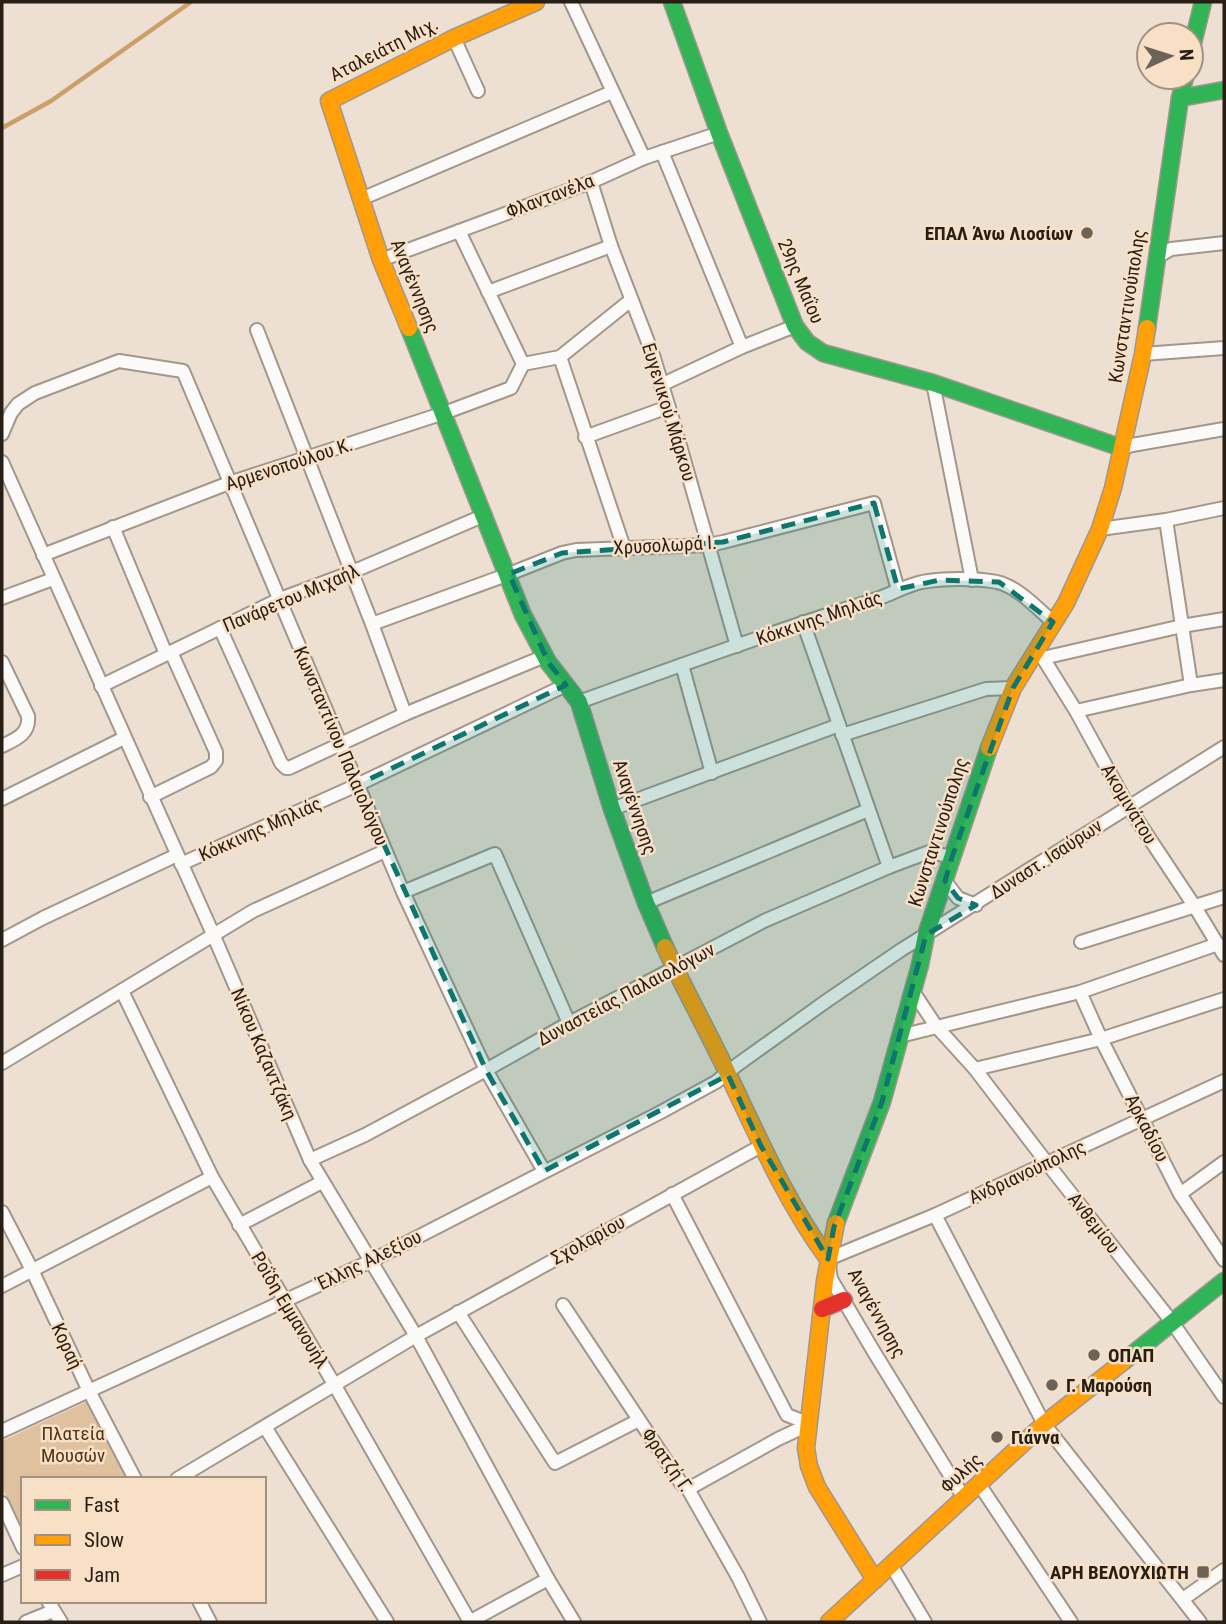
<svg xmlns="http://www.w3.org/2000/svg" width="1226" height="1624" font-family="'Roboto Condensed',sans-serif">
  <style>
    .green { fill: #e0c19f }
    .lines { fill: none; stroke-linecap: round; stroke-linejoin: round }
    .stream { stroke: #cc9e68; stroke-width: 4.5 }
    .street-casing { stroke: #a1978d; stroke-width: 16 }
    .fast-casing { stroke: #a1978d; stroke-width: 19 }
    .slow-casing { stroke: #a1978d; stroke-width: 19 }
    .jam-casing { stroke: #a1978d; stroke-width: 19 }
    .street { stroke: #fcfaf8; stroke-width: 12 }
    .fast { stroke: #30b455; stroke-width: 16 }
    .slow { stroke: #ff9f0a; stroke-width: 16 }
    .jam { stroke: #e5322d; stroke-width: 16 }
    .marked { fill: #0f766e; fill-opacity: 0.2; stroke: #0f766e; stroke-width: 5; stroke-dasharray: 14 9; stroke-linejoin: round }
    .poi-dot { fill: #6c6257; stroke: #f8e0c7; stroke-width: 2.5 }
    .labels { text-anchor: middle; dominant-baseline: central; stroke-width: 5; stroke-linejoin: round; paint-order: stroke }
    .street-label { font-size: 19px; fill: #271e15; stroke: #f8e0c7 }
    .poi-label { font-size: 19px; font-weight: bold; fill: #271e15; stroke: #f8e0c7; text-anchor: start }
    .park-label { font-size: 19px; fill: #4f3517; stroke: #f8e0c7 }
  </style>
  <rect width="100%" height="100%" fill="#ede0d2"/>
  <!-- green -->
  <polygon class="green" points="88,1401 126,1479 23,1479 23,1530 2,1487 2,1441"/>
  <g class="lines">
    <!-- stream -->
    <polyline class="stream" points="2,128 51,101 191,2"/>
    <!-- street casing -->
    <g class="street-casing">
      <g id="street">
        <polyline points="571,2 644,158"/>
        <polyline points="454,38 478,91"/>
        <polyline points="662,152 742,347"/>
        <polyline points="591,182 611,246 653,355 673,421 737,646"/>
        <polyline points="361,199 612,92"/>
        <polyline points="459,231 523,364"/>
        <polyline points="1157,257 1171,249 1224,243"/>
        <polyline points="381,260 591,182 644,158 719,133"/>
        <polyline points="488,292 611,246"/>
        <polyline points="257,330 372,624 405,714"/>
        <polyline points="1143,354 1224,348"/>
        <polyline points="560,357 624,548"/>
        <polyline points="523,364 560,357 631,300"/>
        <polyline points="933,383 972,580"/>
        <polyline points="661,385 742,347 795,326"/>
        <polyline points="2,434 11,413 18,404 35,393 119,361 183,371 403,892 486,1070 544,1171"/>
        <polyline points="585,437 668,407"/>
        <polyline points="1122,448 1132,445 1224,429"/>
        <polyline points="2,462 213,934 310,1160 416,1336 548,1579 574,1622"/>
        <polyline points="1166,520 1191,685"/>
        <polyline points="113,527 166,654"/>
        <polyline points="1100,529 1166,520 1224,508"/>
        <polyline points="43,555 229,483 444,413 511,388 523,364"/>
        <polyline points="2,598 53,579"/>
        <polyline points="803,622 889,867"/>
        <polyline points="372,624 509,574 562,553 576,550 708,545 723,542 874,503 898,590"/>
        <polyline points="220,628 281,763 286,768 289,768 405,714 545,656"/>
        <polyline points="1035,653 1043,658 1076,711 1128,806 1195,907 1224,955"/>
        <polyline points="1043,658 1182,626 1224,619"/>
        <path d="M2,662L28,716C30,734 16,739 2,746"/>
        <polyline points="682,665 712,773"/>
        <polyline points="101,686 280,599 352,572 485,515"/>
        <path d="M579,702C669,669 760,636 852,607C862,604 872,601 882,597C895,592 908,585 922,582C943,578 976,578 997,582C1018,587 1037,608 1053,622"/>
        <polyline points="1076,711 1191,685 1224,680"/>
        <polyline points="842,735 986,689 1013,688"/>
        <polyline points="150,797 211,767 216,761 216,752 171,652"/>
        <polyline points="2,799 124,738"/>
        <polyline points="612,809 839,725"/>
        <polyline points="181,864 357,785 566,685"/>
        <polyline points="945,881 958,898 976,905"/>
        <polyline points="403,892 495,854 569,1023"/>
        <polyline points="646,903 868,810"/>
        <polyline points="2,940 43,918 177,855"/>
        <polyline points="1081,942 1224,897"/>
        <polyline points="912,990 936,1026 975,1069 1047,1163 1172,1322 1224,1397"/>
        <polyline points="122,991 212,1177 334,1384 470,1622"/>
        <polyline points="1080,992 1101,1039 1180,1194 1224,1260"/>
        <polyline points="900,1036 1080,992 1218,944"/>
        <polyline points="2,1063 253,911 385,851"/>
        <polyline points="975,1069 1101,1039 1224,999"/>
        <polyline points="310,1160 365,1135 486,1070 569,1023 764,921 889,867 929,852 952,857"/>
        <polyline points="672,1194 787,1415 810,1424"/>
        <polyline points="1180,1194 1224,1162"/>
        <polyline points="2,1212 32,1270 89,1391 135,1479"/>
        <polyline points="935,1215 1044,1424 1200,1622"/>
        <polyline points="239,1225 322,1182"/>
        <polyline points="2,1286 212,1177"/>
        <polyline points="563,1305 681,1483 688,1489 738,1577 760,1622"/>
        <polyline points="458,1312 555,1463 639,1420"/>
        <polyline points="265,1427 387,1622"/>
        <polyline points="2,1431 371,1261 661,1112 716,1082 737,1065 825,1002 901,950 1224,747"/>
        <polyline points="177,1479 416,1336 761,1146"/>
        <polyline points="979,1484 1071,1622"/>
        <polyline points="688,1489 778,1439 810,1424"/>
        <polyline points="964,1498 874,1352 831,1279 828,1259 935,1215 1224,1081"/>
        <polyline points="2,1503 23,1548"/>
        <polyline points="891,1565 925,1622"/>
        <polyline points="2,1575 23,1566"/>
        <polyline points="1183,1599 1224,1570"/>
        <polyline points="48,1601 61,1622"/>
        <polyline points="199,1601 210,1622"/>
        <polyline points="26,1622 53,1611"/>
        <polyline points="469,1622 548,1579"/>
      </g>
    </g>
    <!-- fast casing -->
    <g class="fast-casing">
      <g id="fast">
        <polyline points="672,2 719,133 795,326 807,342 823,353 933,383 1122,448"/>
        <polyline points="1191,51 1203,2"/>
        <polyline points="1180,98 1224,90"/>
        <polyline points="409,328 523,615 548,662 579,702 612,809 646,903 665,947"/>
        <polyline points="1147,328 1180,98 1185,77"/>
        <polyline points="836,1223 882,1102 920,965 926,935 989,748"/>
        <polyline points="1124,1361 1224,1281"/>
      </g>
    </g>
    <!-- slow casing -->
    <g class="slow-casing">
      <g id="slow">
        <polyline points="409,328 381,260 329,101 454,38 536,2"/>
        <polyline points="989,748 1013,688 1066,603 1100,529 1113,488 1143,354 1147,328"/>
        <path d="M665,947C685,991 709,1033 729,1076C759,1139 787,1203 828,1259"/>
        <polyline points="836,1223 825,1281 806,1448 809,1466 817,1487 875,1580"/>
        <polyline points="829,1622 1044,1424 1124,1361"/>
      </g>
    </g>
    <!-- jam casing -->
    <g class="jam-casing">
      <polyline id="jam" points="822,1309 844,1300"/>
    </g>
    <!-- street -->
    <use href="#street" class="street"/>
    <!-- fast -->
    <use href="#fast" class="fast"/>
    <!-- slow -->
    <use href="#slow" class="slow"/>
    <!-- jam -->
    <use href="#jam" class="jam"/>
  </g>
  <!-- marked area -->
  <path class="marked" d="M874,503L898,589L940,580L999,582L1053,622L1013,688L952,857L945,881L958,898L976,905L926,935L882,1102L834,1227L828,1259L761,1146L728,1075L544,1171L486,1070L357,785L566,685L548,662L509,574L562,553L723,542Z"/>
  <!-- markers -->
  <g class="poi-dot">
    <circle cx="1087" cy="233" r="7"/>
    <circle cx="1094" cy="1355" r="7"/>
    <circle cx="1052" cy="1385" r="7"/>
    <circle cx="997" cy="1437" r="7"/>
    <rect x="1196" y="1565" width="14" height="14" rx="3.5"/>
  </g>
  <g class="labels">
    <!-- street labels -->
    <g class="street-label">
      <text transform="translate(384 49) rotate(-27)">Αταλειάτη Μιχ.</text>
      <text transform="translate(550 196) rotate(-21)">Φλαντανέλα</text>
      <text transform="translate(801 281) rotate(67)">29ης Μαΐου</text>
      <text transform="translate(415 286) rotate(68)">Αναγέννησης</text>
      <text transform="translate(1127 306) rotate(-81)">Κωνσταντινούπολης</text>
      <text transform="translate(669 412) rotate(73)">Ευγενικού Μάρκου</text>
      <text transform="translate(289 464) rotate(-18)">Αρμενοπούλου Κ.</text>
      <text transform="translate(665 545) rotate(-3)">Χρυσολωρά Ι.</text>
      <text transform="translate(291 598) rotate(-23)">Πανάρετου Μιχαήλ</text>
      <text transform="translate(819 618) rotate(-19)">Κόκκινης Μηλιάς</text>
      <text transform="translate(341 746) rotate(67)">Κωνσταντίνου Παλαιολόγου</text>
      <text transform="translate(1129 804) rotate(59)">Ακομινάτου</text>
      <text transform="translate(635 807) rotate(71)">Αναγέννησης</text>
      <text transform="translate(260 829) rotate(-24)">Κόκκινης Μηλιάς</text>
      <text transform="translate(938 832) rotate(-72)">Κωνσταντινούπολης</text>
      <text transform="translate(1046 859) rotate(-33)">Δυναστ. Ισαύρων</text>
      <text transform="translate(626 994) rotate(-28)">Δυναστείας Παλαιολόγων</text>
      <text transform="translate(264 1054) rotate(67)">Νίκου Καζαντζάκη</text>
      <text transform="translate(1147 1128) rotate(63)">Αρκαδίου</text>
      <text transform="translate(1027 1172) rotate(-25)">Ανδριανούπολης</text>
      <text transform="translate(1094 1223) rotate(52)">Ανθεμίου</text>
      <text transform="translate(588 1240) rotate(-29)">Σχολαρίου</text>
      <text transform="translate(369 1260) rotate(-26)">Έλλης Αλεξίου</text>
      <text transform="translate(290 1310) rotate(59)">Ροΐδη Εμμανουήλ</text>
      <text transform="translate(877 1313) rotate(61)">Αναγέννησης</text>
      <text transform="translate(67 1346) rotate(65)">Κοραή</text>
      <text transform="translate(667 1460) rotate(55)">Φρατζή Γ.</text>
      <text transform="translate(961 1473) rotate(-43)">Φυλής</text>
    </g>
    <!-- poi labels -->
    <g class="poi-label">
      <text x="1073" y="233" text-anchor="end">ΕΠΑΛ Άνω Λιοσίων</text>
      <text x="1108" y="1355">ΟΠΑΠ</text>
      <text x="1066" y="1385">Γ. Μαρούση</text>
      <text x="1011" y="1437">Γιάννα</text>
      <text x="1189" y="1572" text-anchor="end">ΑΡΗ ΒΕΛΟΥΧΙΩΤΗ</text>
    </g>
    <!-- park labels -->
    <g class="park-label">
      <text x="73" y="1433">Πλατεία<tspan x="73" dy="22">Μουσών</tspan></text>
    </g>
  </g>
  <!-- border -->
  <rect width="1226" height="1624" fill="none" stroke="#271e15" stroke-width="7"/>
  <!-- legend -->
  <rect x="21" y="1477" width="245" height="126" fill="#f8e0c7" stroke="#a49280" stroke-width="2"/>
  <rect x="35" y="1500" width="35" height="10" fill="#30b455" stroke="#a49280" stroke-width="2"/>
  <text x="84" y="1512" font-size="21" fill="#271e15">Fast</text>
  <rect x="35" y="1535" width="35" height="10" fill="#ff9f0a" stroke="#a49280" stroke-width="2"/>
  <text x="84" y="1547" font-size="21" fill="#271e15">Slow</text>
  <rect x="35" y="1570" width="35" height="10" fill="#e5322d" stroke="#a49280" stroke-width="2"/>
  <text x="84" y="1582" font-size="21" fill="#271e15">Jam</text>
  <!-- north arrow -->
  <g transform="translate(1170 56) rotate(86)"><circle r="33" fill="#f8e0c7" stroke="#a49280" stroke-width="2"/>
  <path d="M0-5L12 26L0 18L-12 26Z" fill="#6c6257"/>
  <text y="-10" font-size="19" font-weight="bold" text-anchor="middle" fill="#271e15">N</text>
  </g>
</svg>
